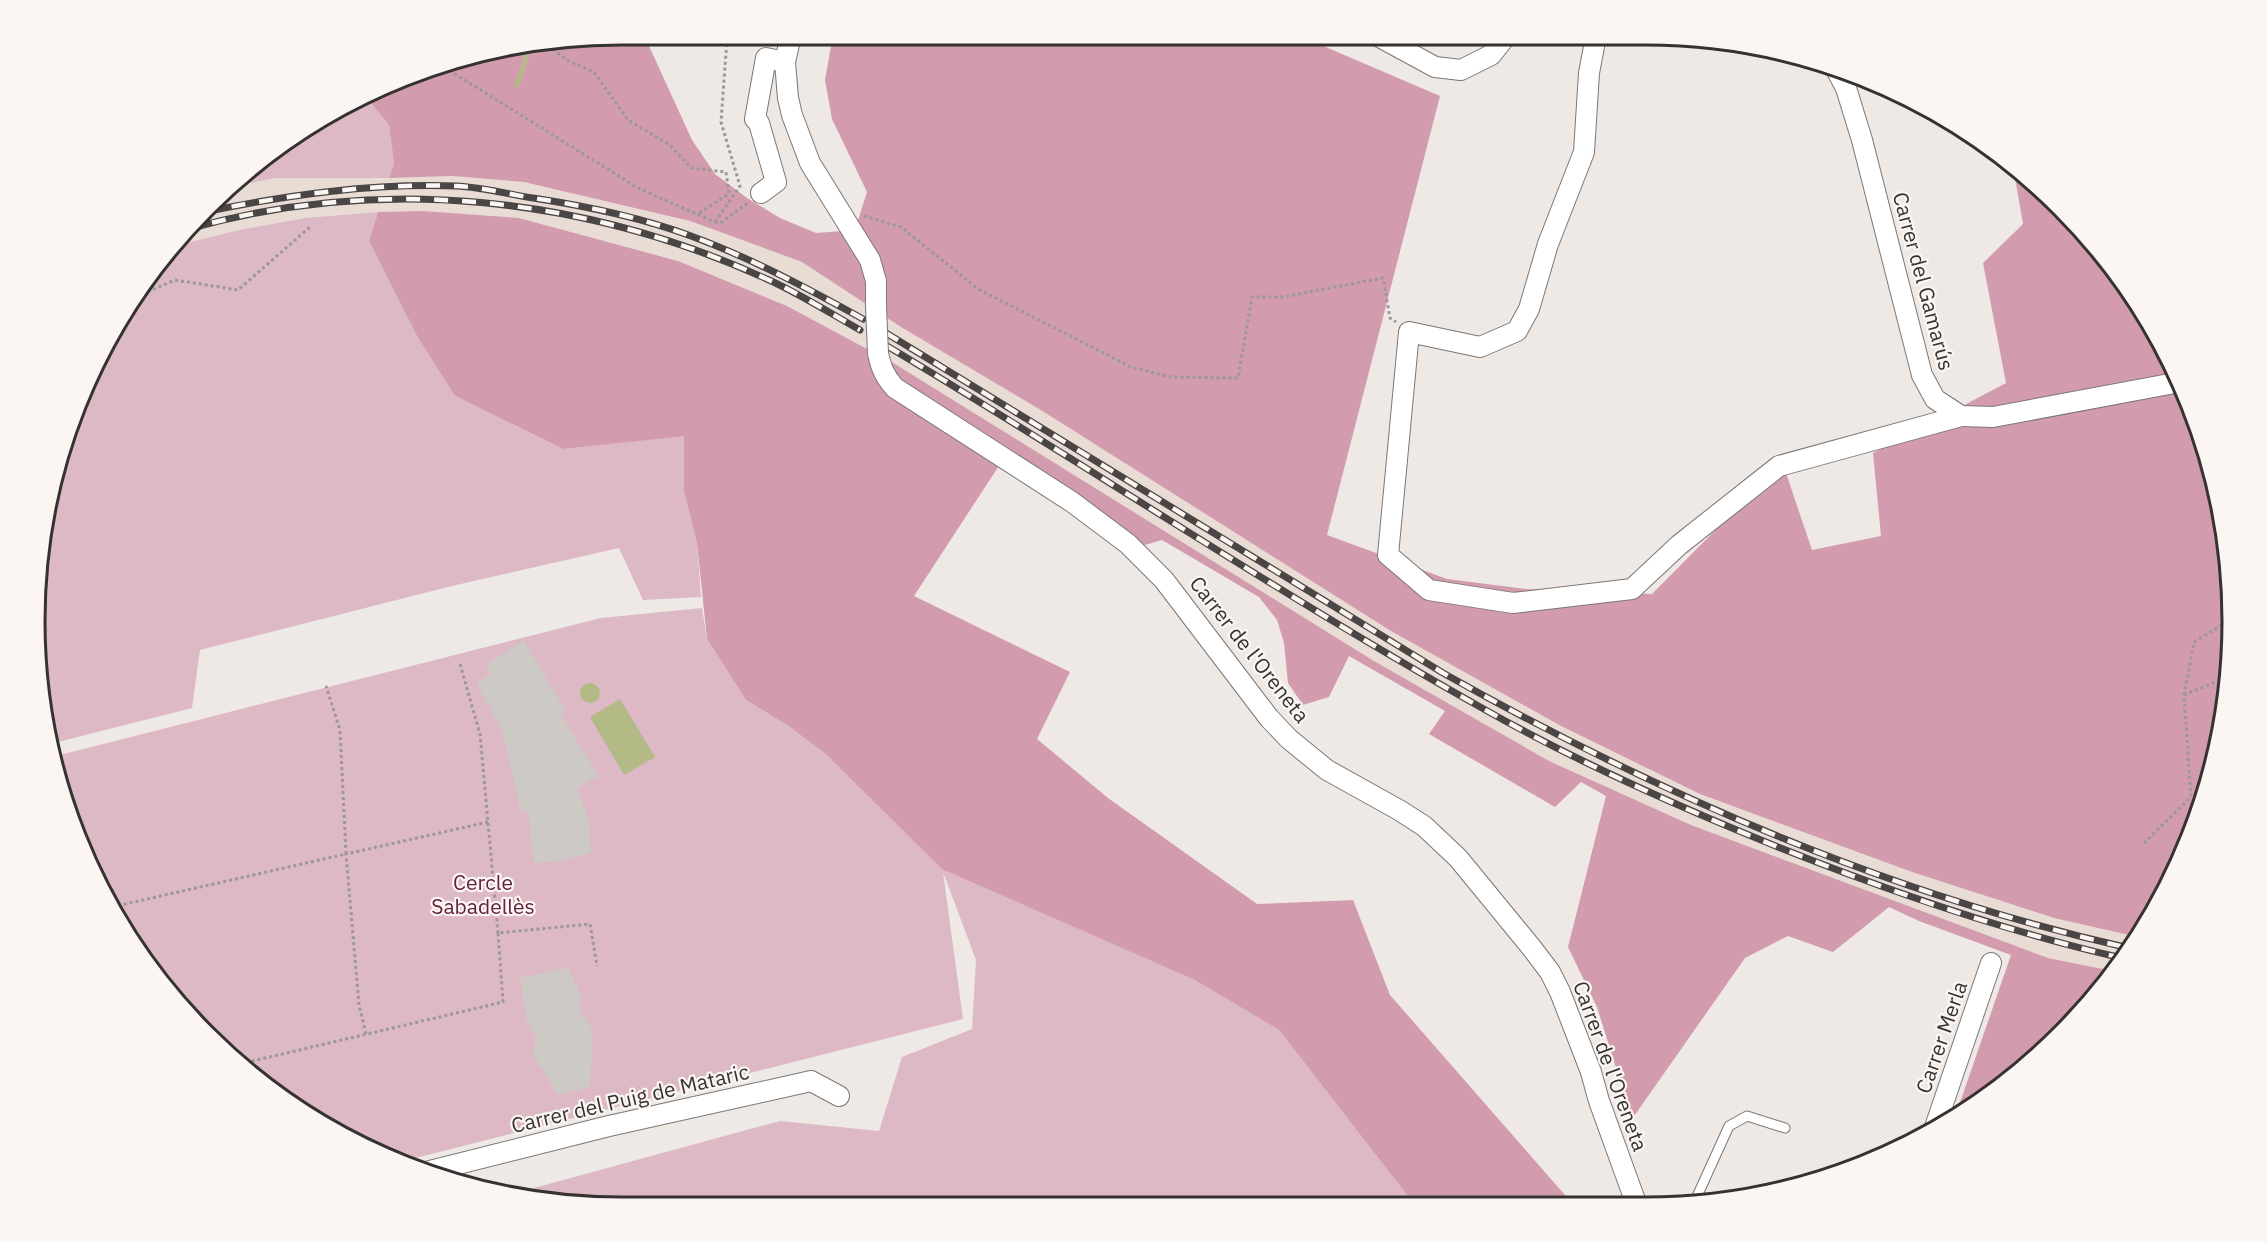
<svg xmlns="http://www.w3.org/2000/svg" width="2267" height="1242" font-family="'IBM Plex Sans',sans-serif">
  <style>
    .built { fill: #e9dcd4 }
    .green { fill: #dcb9c5 }
    .forest { fill: #d39bae }
    .water { fill: #b3ba86 }
    .lines { fill: none; stroke-linecap: round; stroke-linejoin: round }
    .stream { stroke: #b3ba86; stroke-width: 5 }
    .building { fill: #cdcac5 }
    .lane-casing { stroke: #7c7774; stroke-width: 11 }
    .street-casing { stroke: #7c7774; stroke-width: 22 }
    .path { stroke: #9c9895; stroke-width: 3; stroke-dasharray: 3 3; stroke-linecap: butt }
    .lane { stroke: #fff; stroke-width: 9 }
    .street { stroke: #fff; stroke-width: 20 }
    .rail-casing { stroke: #494645; stroke-width: 7 }
    .rail { stroke: #fcf6f2; stroke-width: 4.5; stroke-dasharray: 14; stroke-linecap: butt }
    .street-bridge-casing { stroke: #7c7774; stroke-width: 22; stroke-linecap: butt }
    .street-bridge { stroke: #fff; stroke-width: 20 }
    .labels { text-anchor: middle; dominant-baseline: central; stroke-width: 4.5; stroke-linejoin: round; paint-order: stroke }
    .street-label { font-size: 21px; fill: #353231; stroke: #fcf6f2 }
    .park-label { font-size: 21px; fill: #63213e; stroke: #fcf6f2 }
    .rim { fill: none; stroke: #353231; stroke-width: 3 }
  </style>
  <rect width="100%" height="100%" fill="#efe9e5"/>
  <!-- built -->
  <polygon class="built" points="452,176 524,182 690,221 802,262 901,327 1044,412 1391,631 1561,726 1700,794 1912,872 2054,918 2138,937 2113,971 2048,958 1691,825 1549,761 1374,661 895,364 787,306 678,261 519,218 423,211 374,212 305,218 239,230 170,247 180,234 230,187 276,178 389,178"/>
  <!-- green -->
  <g class="green">
    <polygon points="365,96 389,125 394,164 389,178 276,178 230,187 264,156 328,113"/>
    <polygon points="378,212 369,241 418,338 455,396 563,449 684,435 684,491 697,543 701,597 643,600 619,548 452,586 200,650 192,708 50,744 36,660 36,582 54,470 79,396 133,295 170,247 239,230 305,218"/>
    <polygon points="702,608 707,639 746,700 790,727 828,756 1193,979 1279,1030 1414,1204 583,1206 512,1194 780,1121 879,1131 902,1057 972,1029 976,960 943,872 963,1019 404,1161 328,1129 264,1086 180,1008 133,947 79,846 54,772 52,757 601,618"/>
  </g>
  <!-- forest -->
  <g class="forest">
    <polygon points="621,35 644,35 692,140 715,174 747,198 780,218 816,233 855,230 867,192 832,119 825,80 833,35 1306,35 1307,39 1440,96 1327,535 1447,579 1526,589 1652,594 1779,466 1786,473 1812,550 1881,536 1873,453 2006,383 1983,263 2023,224 2013,166 2032,180 2111,264 2172,361 2212,469 2231,582 2228,697 2201,809 2154,914 2138,937 2054,918 1912,872 1700,794 1561,726 1391,631 1044,412 901,327 802,262 690,221 524,182 452,176 389,178 394,164 389,125 365,96 432,66 507,46"/>
    <polygon points="423,211 519,218 678,261 787,306 895,364 1374,661 1549,761 1691,825 2048,958 2113,971 2087,1008 1972,1108 1955,1117 2011,955 1919,921 1889,907 1833,952 1788,936 1745,958 1632,1119 1597,1007 1568,947 1606,796 1581,782 1555,807 1429,734 1445,711 1349,656 1329,697 1303,705 1288,683 1284,643 1277,620 1259,597 1162,540 1145,545 1050,475 1008,452 914,596 1070,672 1037,739 1108,798 1257,904 1353,900 1390,995 1572,1203 1414,1204 1279,1030 1193,979 942,869 828,756 790,727 746,700 707,639 697,543 684,491 684,436 563,449 455,396 418,338 369,241 378,212"/>
  </g>
  <!-- water -->
  <g class="water">
    <circle cx="590" cy="693" r="10"/>
    <polygon points="620,699 655,757 624,775 590,717"/>
  </g>
  <g class="lines">
    <!-- stream -->
    <polyline class="stream" points="517,85 531,43"/>
  </g>
  <!-- building -->
  <g class="building">
    <polygon points="524,641 565,710 560,713 598,776 577,788 589,822 591,853 560,861 534,863 528,811 521,813 503,732 476,683 491,674 486,664"/>
    <polygon points="568,968 581,995 579,1007 593,1031 590,1087 558,1095 533,1054 536,1038 527,1021 520,978"/>
  </g>
  <g class="lines">
    <!-- lane casing -->
    <g class="lane-casing">
      <polyline id="lane" points="1694,1203 1729,1126 1747,1116 1785,1128"/>
    </g>
    <!-- street casing -->
    <g class="street-casing">
      <g id="street">
        <polyline points="791,35 785,62 788,98 792,115 810,163 870,260 876,281 876,307"/>
        <polyline points="1376,35 1435,67 1461,70 1491,55 1506,36"/>
        <polyline points="1596,36 1589,73 1584,152 1548,244 1529,309 1517,331 1480,347 1409,332 1388,555 1429,590 1513,603 1632,589 1679,545 1779,466 1961,416"/>
        <polyline points="1837,71 1846,88 1862,140 1922,375 1935,399 1961,416 1993,417 2180,382"/>
        <polyline points="761,193 776,182 759,123 755,119 766,58 785,62"/>
        <path d="M878,353C881,368 885,377 895,388L1072,502L1128,544L1164,580L1269,718L1289,739L1327,770L1399,810L1424,826L1458,858L1531,947L1550,972L1560,992L1591,1072L1599,1101L1636,1203"/>
        <polyline points="1935,1127 1991,963"/>
        <polyline points="430,1171 609,1126 811,1081 839,1096"/>
      </g>
    </g>
    <!-- path -->
    <g class="path">
      <polyline points="543,42 570,62 594,72 628,120 670,145 691,168 726,172 729,194 697,214"/>
      <polyline points="439,64 638,188 715,222 722,222 748,203"/>
      <polyline points="864,216 901,227 978,289 1131,367 1171,377 1238,378 1252,297 1282,297 1383,278 1390,318 1396,322"/>
      <polyline points="715,222 740,186 721,122 727,39"/>
      <polyline points="131,299 175,280 238,290 310,227"/>
      <polyline points="460,664 480,734 498,933"/>
      <polyline points="2184,695 2228,677"/>
      <polyline points="67,781 79,846"/>
      <polyline points="2144,843 2191,797 2184,695 2194,642 2230,620"/>
      <polyline points="112,907 346,854 340,730 326,686"/>
      <polyline points="366,1034 359,1005 346,854 488,822"/>
      <polyline points="240,1064 503,1002 498,933 590,924 597,966"/>
    </g>
    <!-- lane -->
    <use href="#lane" class="lane"/>
    <!-- street -->
    <use href="#street" class="street"/>
    <!-- rail casing -->
    <g class="rail-casing">
      <g id="rail">
        <path d="M204,212C288,195 371,183 456,186C481,187 508,194 533,198C586,206 640,217 691,236C751,258 807,288 863,319"/>
        <path d="M185,230C379,174 586,196 769,280C800,294 830,313 860,330"/>
        <path d="M886,333L1443,673C1658,794 1888,894 2129,948"/>
        <path d="M887,346C1087,465 1280,595 1482,708C1577,762 1677,806 1778,847C1891,892 2004,931 2122,958"/>
      </g>
    </g>
    <!-- rail -->
    <use href="#rail" class="rail"/>
    <!-- street-bridge casing -->
    <g class="street-bridge-casing">
      <polyline id="street-bridge" points="876,307 878,353"/>
    </g>
    <!-- street-bridge -->
    <use href="#street-bridge" class="street-bridge"/>
  </g>
  <g class="labels">
    <!-- street labels -->
    <g class="street-label">
      <text transform="translate(1924 281) rotate(75)">Carrer del Gamarús</text>
      <text transform="translate(1250 649) rotate(52)">Carrer de l'Oreneta</text>
      <text transform="translate(1941 1037) rotate(-71)">Carrer Merla</text>
      <text transform="translate(1611 1066) rotate(70)">Carrer de l'Oreneta</text>
      <text transform="translate(630 1098) rotate(-13)">Carrer del Puig de Mataric</text>
    </g>
    <!-- park labels -->
    <g class="park-label">
      <text x="483" y="882">Cercle<tspan x="483" dy="24">Sabadellès</tspan></text>
    </g>
  </g>
  <!-- crop -->
  <path d="M0 0H2267V1242H0ZM621 45H1646A576 576 0 0 1 2222 621V621A576 576 0 0 1 1646 1197H621A576 576 0 0 1 45 621V621A576 576 0 0 1 621 45Z" fill="#fcf6f2" fill-rule="evenodd"/>
  <path class="rim" d="M621 45H1646A576 576 0 0 1 2222 621V621A576 576 0 0 1 1646 1197H621A576 576 0 0 1 45 621V621A576 576 0 0 1 621 45Z"/>
</svg>
